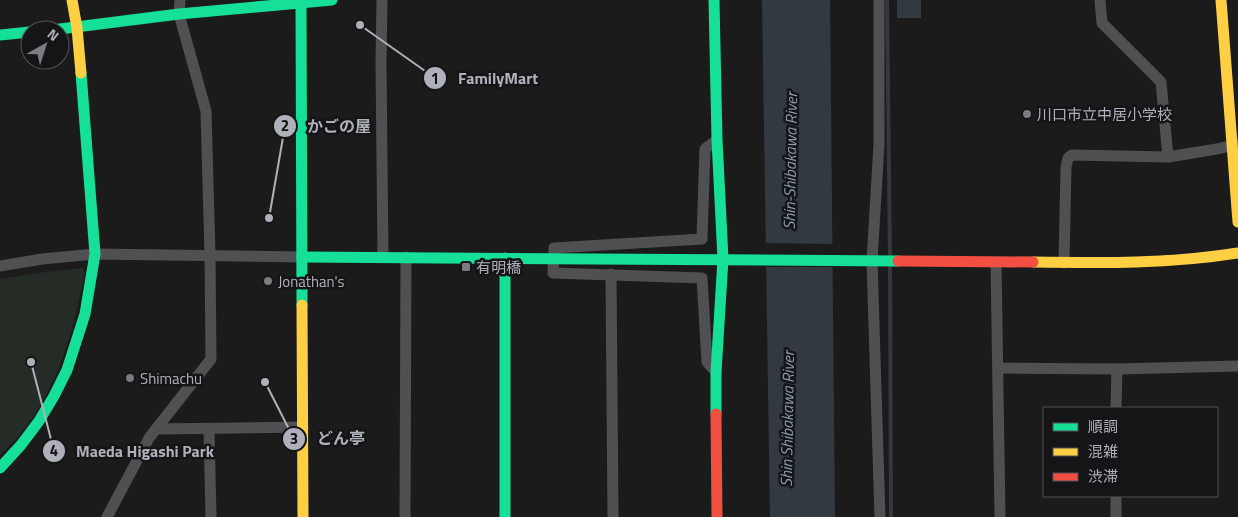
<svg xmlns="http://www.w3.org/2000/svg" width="1238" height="517" font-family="'Titillium Web','Noto Sans JP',sans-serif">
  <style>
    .green { fill: #252b25 }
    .water { fill: #333940 }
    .pier { fill: #1b1b1b }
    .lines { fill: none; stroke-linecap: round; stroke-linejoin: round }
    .stream { stroke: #333940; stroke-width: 4 }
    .street { stroke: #505053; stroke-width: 11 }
    .fast { stroke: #16e098; stroke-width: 11 }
    .slow { stroke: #ffcf43; stroke-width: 11 }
    .jam { stroke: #f24e42; stroke-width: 11 }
    .poi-dot { fill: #7b7c82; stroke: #151517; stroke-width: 2 }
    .labels { text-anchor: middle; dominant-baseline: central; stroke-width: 5; stroke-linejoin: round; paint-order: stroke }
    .poi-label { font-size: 15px; fill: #aeb1ba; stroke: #151517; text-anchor: start }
    .water-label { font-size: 16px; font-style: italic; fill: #899eb0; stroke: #151517 }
    .leader { fill: none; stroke: #aeb1ba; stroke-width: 2 }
    .callout-dot { fill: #aeb1ba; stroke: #151517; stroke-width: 2 }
    .mark-label { font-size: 15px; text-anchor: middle; font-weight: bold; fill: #111 }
    .callout-label { font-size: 16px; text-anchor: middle; font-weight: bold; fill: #aeb1ba; stroke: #151517; stroke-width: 5; stroke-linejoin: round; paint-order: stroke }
  </style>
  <rect width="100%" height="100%" fill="#1b1b1b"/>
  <!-- green -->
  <path class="green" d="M82,268L85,273C71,341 54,406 0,455V279L38,273Z"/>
  <!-- water -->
  <g class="water">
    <polygon points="762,0 830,0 835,517 770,517"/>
    <rect x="897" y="0" width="24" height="18"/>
  </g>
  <!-- pier -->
  <polygon class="pier" points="764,243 834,244 835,267 764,267"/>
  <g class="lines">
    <!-- stream -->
    <g class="stream">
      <polyline points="887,0 890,258"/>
      <polyline points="890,265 891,517"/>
    </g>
    <!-- street -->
    <g class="street">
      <polyline points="382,0 381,63 383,257"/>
      <polyline points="879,0 879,144 872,261 880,517"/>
      <polyline points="1100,0 1102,23 1161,82 1168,157"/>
      <polyline points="996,262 1000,517"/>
      <polyline points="1064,263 1066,167 1068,158 1072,155 1168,157 1217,149 1238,144"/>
      <polyline points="0,266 42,259 95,254 302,257"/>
      <polyline points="611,274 613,517"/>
      <polyline points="999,368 1117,369 1238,366"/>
      <polyline points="716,372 707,362 702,278 553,273 554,248 702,239 705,149 717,140"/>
      <polyline points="1116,408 1117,369"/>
      <polyline points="156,429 303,427"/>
      <polyline points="209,429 211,517"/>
      <polyline points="1116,496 1116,517"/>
      <polyline points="107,517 149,438 211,359 210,255 206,111 179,14 180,0"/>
      <polyline points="405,517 406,257"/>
    </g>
    <!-- fast -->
    <g class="fast">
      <polyline points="301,0 302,305"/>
      <polyline points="714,0 717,140 723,259 716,372 716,414"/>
      <polyline points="52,30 179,14 332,0"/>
      <polyline points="0,35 30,32"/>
      <polyline points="302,257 898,261"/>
      <polyline points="505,258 505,517"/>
      <polyline points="0,468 21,445 39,421 54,396 67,370 85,314 95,254 81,73"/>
    </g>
    <!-- slow -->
    <g class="slow">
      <polyline points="72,0 77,28 81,73"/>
      <polyline points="1221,0 1238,222"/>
      <path d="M1033,262C1102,263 1170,264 1238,253"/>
      <polyline points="302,305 303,517"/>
    </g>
    <!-- jam -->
    <g class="jam">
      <polyline points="898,261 1033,262"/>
      <polyline points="716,414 717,517"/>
    </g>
  </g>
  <!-- markers -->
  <g class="poi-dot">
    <circle cx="1027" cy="114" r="5"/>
    <rect x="461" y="262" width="10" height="10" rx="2.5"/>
    <circle cx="268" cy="281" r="5"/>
    <circle cx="130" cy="378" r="5"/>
  </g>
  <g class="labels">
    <!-- poi labels -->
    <g class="poi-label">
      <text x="1037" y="114">川口市立中居小学校</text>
      <text x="476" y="267">有明橋</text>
      <text x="278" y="281">Jonathan's</text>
      <text x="140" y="378">Shimachu</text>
    </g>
    <!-- water labels -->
    <g class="water-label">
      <text transform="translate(790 161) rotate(-89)">Shin-Shibakawa River</text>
      <text transform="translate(787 419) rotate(-89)">Shin Shibakawa River</text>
    </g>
  </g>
  <!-- callouts -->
  <path class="leader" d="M360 25L435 78M269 218L285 126M265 382L294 439M31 362L54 451"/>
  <g class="callout-dot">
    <circle cx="360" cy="25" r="5"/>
    <circle cx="269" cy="218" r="5"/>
    <circle cx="265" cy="382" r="5"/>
    <circle cx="31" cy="362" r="5"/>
    <circle cx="435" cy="78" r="12"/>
    <circle cx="285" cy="126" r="12"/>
    <circle cx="294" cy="439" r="12"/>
    <circle cx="54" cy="451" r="12"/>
  </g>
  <g class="mark-label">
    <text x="435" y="84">1</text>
    <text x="285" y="131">2</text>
    <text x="294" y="444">3</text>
    <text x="54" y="456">4</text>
  </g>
  <g class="callout-label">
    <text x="498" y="84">FamilyMart</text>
    <text x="339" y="132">かごの屋</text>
    <text x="341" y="444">どん亭</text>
    <text x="145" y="457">Maeda Higashi Park</text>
  </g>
  <!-- legend -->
  <rect x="1043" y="407" width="175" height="90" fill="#151517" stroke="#525358"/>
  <rect x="1053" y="423" width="25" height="8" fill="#16e098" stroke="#525358"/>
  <text x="1088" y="432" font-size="15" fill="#aeb1ba">順調</text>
  <rect x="1053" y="448" width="25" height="8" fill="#ffcf43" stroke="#525358"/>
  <text x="1088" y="457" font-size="15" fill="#aeb1ba">混雑</text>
  <rect x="1053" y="473" width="25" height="8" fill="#f24e42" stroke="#525358"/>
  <text x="1088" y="482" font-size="15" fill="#aeb1ba">渋滞</text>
  <!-- north arrow -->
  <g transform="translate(45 45) rotate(39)"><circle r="24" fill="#151517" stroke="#525358"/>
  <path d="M0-4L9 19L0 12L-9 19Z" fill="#7b7c82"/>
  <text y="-8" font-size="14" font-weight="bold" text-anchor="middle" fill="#aeb1ba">N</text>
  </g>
</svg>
